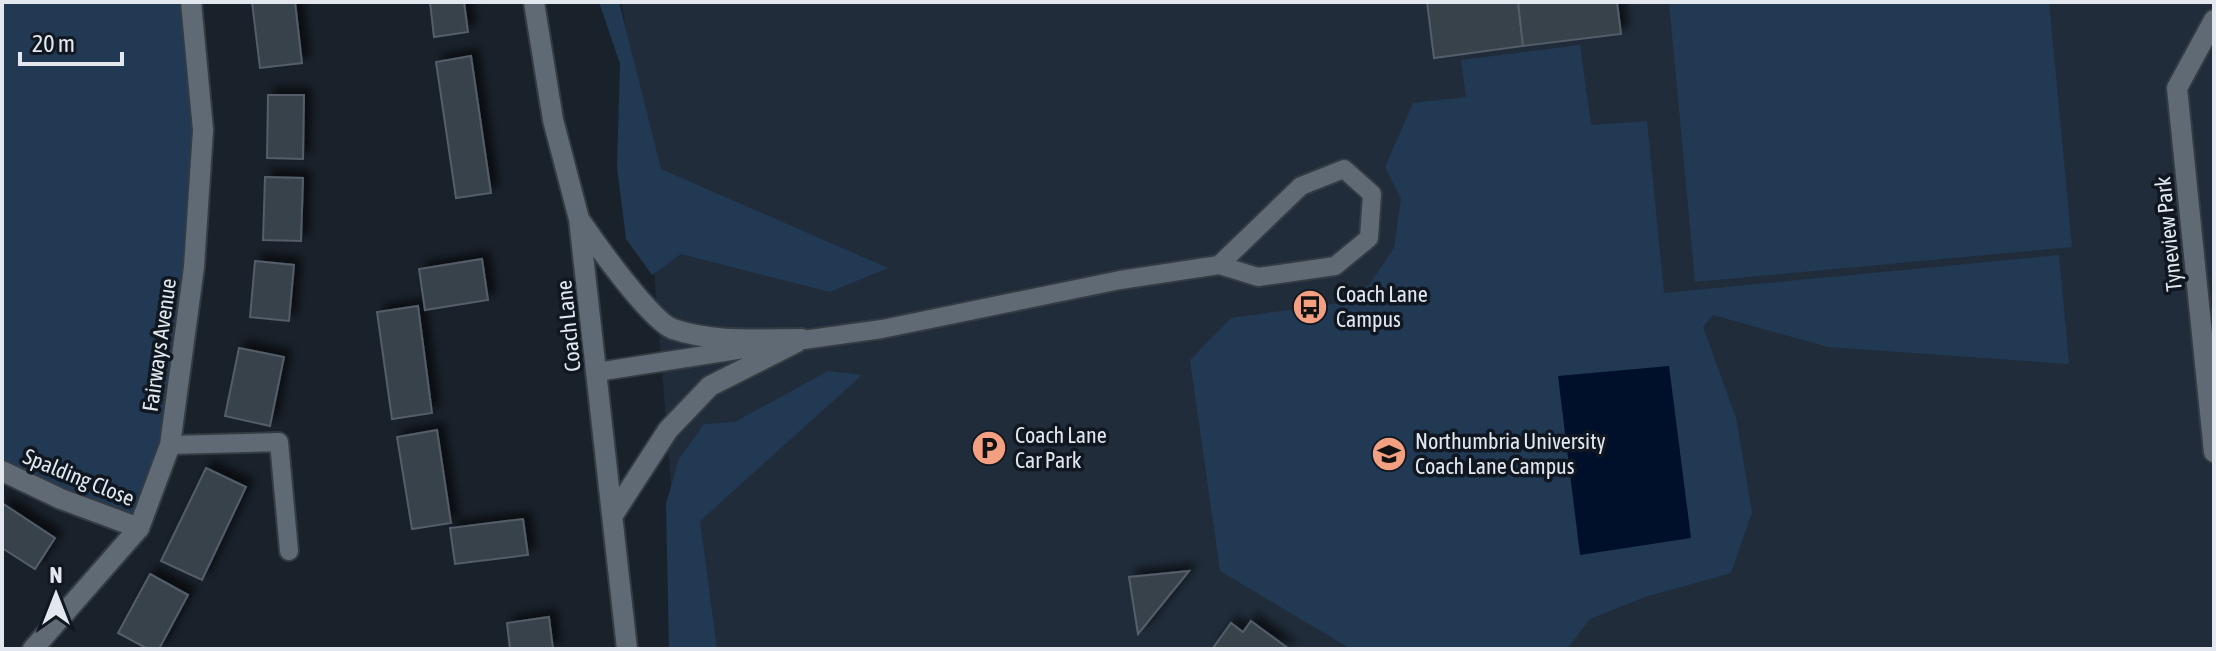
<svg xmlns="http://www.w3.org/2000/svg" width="2216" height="651" font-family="'Asap Condensed',sans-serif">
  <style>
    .built { fill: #202c3a }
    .green { fill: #213953 }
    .water { fill: #00102a }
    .building { fill: #39424c; stroke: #545d68; stroke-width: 2; filter: url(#shadow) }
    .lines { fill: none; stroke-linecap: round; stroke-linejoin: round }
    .service-casing { stroke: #353b42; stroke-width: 22 }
    .minor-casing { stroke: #353b42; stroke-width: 24 }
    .tertiary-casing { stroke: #353b42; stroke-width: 24 }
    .service { stroke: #606a75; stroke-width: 18 }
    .minor { stroke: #606a75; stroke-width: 20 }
    .tertiary { stroke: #606a75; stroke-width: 20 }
    .labels { text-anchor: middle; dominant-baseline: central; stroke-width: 7; stroke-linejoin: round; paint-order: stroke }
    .street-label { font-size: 22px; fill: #e2e8ee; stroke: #101720 }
    .poi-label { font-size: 22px; fill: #e2e8ee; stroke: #101720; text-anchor: start }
  </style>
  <defs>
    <filter id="shadow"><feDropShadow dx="7" dy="-7" stdDeviation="4" flood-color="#0009"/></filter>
  </defs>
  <rect width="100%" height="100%" fill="#19212a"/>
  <!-- built -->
  <polygon class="built" points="621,2 2214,2 2214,649 684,649 642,117"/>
  <!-- green -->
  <g class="green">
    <polygon points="2,2 191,2 203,130 170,445 139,528 2,471"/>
    <polygon points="599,2 619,2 661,169 888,268 830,292 681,254 652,275 626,239 617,167 620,64"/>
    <polygon points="1669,2 2049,2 2072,247 1695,282"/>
    <polygon points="1580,45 1591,125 1647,121 1664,293 2059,255 2069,364 1828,347 1713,315 1703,327 1736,418 1752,512 1731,573 1645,597 1590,619 1567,649 1351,649 1220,571 1190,360 1231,318 1339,303 1369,285 1394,248 1401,199 1385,167 1413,103 1466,97 1461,60"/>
    <polygon points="828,371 862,375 700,521 717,649 669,649 666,504 679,459 704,424 735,422"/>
  </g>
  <!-- water -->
  <polygon class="water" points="1669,366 1691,538 1580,555 1558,376"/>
  <!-- building -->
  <g class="building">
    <polygon points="252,2 295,2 302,63 260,68"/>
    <polygon points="430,2 464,2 468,32 434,37"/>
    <polygon points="1427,2 1518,2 1523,46 1434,58"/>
    <polygon points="1518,2 1617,2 1621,34 1523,46"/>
    <polygon points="471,56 491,193 456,198 436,62"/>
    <polygon points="268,95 304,95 303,159 267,158"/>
    <polygon points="265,177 303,178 301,241 263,240"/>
    <polygon points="482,259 488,300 425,310 419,269"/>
    <polygon points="255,261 294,265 289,321 250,317"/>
    <polygon points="418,306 432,413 392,419 377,312"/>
    <polygon points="239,348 284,357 270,426 225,416"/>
    <polygon points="437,430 451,523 412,529 397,437"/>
    <polygon points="206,468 246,487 202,580 161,561"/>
    <polygon points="2,503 55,538 35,569 2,548"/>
    <polygon points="523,519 528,555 455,564 450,528"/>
    <polygon points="1189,571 1138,634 1129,577"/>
    <polygon points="150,574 188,595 159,649 148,649 118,633"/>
    <polygon points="549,617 553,649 510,649 507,623"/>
    <polygon points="1251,621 1289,649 1213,648 1231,623 1243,632"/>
  </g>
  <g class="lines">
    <!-- service casing -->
    <g class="service-casing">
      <g id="service">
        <polyline points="789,342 882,329 1120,280 1219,265 1258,277 1335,266 1369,238 1372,194 1344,169 1301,186 1219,265"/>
        <polyline points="597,372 763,346"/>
        <polyline points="170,445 279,442 289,551"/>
      </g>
    </g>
    <!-- minor casing -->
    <g class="minor-casing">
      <g id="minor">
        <polyline points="2214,20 2177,88 2214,452"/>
        <polyline points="2,471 61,499 139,528"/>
        <polyline points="33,649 139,528 170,445 194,267 203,130 191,2"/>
      </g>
    </g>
    <!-- tertiary casing -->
    <g class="tertiary-casing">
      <g id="tertiary">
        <polyline points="534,2 553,120 579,219 627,649"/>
        <path d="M581,222C596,244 651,321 673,329C714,343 759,339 802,339"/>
        <polyline points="613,515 668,430 710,386 797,342"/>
      </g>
    </g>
    <!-- service -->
    <use href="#service" class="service"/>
    <!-- minor -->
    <use href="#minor" class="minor"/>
    <!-- tertiary -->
    <use href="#tertiary" class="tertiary"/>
  </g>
  <!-- icons -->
  <defs>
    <g id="bus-disc" transform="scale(1.8)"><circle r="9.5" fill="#f2a081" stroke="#101720"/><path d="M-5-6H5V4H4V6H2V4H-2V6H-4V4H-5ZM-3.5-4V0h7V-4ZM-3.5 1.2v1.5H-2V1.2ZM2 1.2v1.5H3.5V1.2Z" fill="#111"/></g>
    <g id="parking-disc" transform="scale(1.8)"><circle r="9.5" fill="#f2a081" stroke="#101720"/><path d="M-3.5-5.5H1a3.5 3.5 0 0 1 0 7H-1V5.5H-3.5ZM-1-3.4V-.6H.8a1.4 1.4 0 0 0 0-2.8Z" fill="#111"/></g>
    <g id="university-disc" transform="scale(1.8)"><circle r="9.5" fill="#f2a081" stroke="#101720"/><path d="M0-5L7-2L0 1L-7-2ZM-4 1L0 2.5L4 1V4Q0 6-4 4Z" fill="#111"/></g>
  </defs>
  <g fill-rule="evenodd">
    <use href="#bus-disc" x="1310" y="307"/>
    <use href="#parking-disc" x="989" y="448"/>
    <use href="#university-disc" x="1389" y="454"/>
  </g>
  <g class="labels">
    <!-- street labels -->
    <g class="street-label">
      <text transform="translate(2168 234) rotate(-96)">Tyneview Park</text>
      <text transform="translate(568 326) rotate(-96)">Coach Lane</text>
      <text transform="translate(159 345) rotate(-82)">Fairways Avenue</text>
      <text transform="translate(79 477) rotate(22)">Spalding Close</text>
    </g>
    <!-- poi labels -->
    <g class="poi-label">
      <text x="1336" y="294">Coach Lane<tspan x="1336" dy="25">Campus</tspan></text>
      <text x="1015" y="435">Coach Lane<tspan x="1015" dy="25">Car Park</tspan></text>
      <text x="1415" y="441">Northumbria University<tspan x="1415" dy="25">Coach Lane Campus</tspan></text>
    </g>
  </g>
  <!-- border -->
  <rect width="2216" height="651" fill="none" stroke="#e2e8ee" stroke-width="8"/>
  <!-- north arrow -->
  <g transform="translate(56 595)" stroke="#101720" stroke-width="6" paint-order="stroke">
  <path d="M0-6L14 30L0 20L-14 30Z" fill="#e2e8ee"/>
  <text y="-12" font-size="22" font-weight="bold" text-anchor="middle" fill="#e2e8ee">N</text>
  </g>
  <!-- scale -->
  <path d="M20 52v12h102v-12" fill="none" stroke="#e2e8ee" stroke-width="4"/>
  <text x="32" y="52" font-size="24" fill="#e2e8ee" stroke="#101720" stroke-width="6" paint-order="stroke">20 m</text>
</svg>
